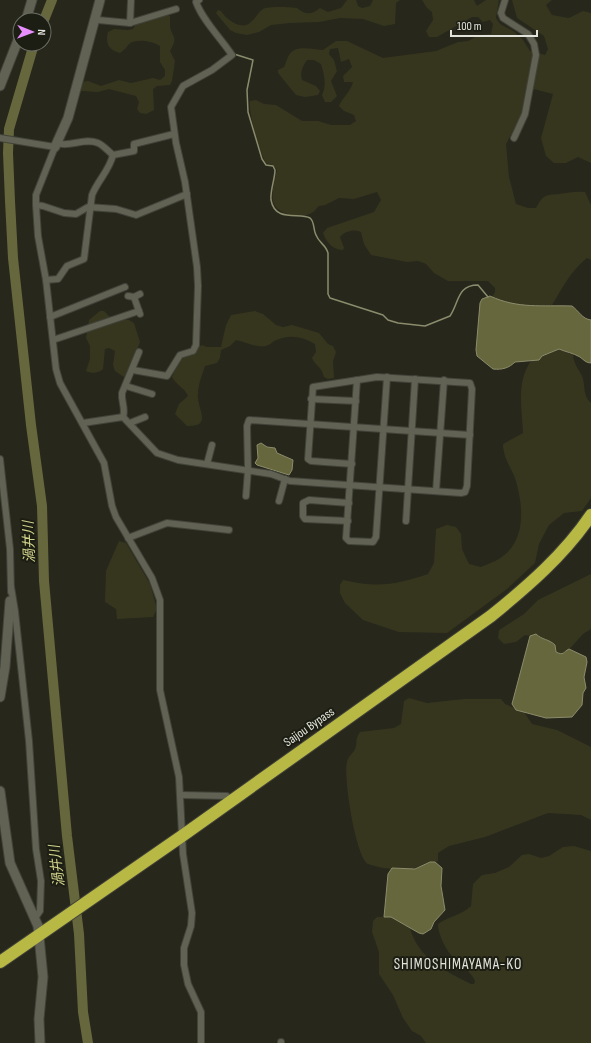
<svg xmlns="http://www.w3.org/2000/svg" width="591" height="1043" font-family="'Sofia Sans Condensed','Noto Sans JP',sans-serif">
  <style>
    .green { fill: #36361f }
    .water { fill: #66673d; stroke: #8b8c6c }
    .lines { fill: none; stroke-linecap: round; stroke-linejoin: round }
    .stream { stroke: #8b8c6c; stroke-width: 1.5 }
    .river { stroke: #66673d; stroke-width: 10 }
    .street-casing { stroke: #424339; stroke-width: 8 }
    .secondary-casing { stroke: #424339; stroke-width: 11 }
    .highway-casing { stroke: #424339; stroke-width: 14 }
    .street { stroke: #616154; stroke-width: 6 }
    .secondary { stroke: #616154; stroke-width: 9 }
    .highway { stroke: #b8b844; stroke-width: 12 }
    .labels { text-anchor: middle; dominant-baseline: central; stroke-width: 4; stroke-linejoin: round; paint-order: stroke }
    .street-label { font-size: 13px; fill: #e2e3db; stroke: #1d1e13 }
    .water-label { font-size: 14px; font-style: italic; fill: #d1d38d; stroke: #1d1e13 }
    .quarter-label { font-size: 15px; letter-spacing: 1px; fill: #e2e3db; stroke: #1d1e13 }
  </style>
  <rect width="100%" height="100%" fill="#27271c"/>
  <!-- green -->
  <g class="green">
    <path d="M347,0H356L358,6L362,8L370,6L373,0H400L396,3L395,24L384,26L363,19L340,18L319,22L290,23L271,25L259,32L247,35L236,33L230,30L216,13L218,10L221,11C227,20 242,32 252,21C256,18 258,12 263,9C267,6 291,7 297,8C305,15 312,15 320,8L328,12L341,8Z"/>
    <path d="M422,0H474L477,6L486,0H499L496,18L500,24L513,31L523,40L530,51L545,55L548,49L544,36L517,18L512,0H552L546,5L552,15L569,18L583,11L591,13V163L578,157L566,163H554L546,156L541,138L553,94L526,87L522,114L506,144L509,177L516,204L528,208H536C543,195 545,195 559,194C568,193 575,191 585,192L591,205V260L587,258C570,272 563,287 552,305L521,306L507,304L492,297L495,292V288L488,281H448L434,273L426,264L418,261L407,262L371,255L364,244L361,232C354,229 345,231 340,237L344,248L343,250C333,250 326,242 323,233L327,228L374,212L381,200L377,192L354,199L339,198L325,205L319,206C316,208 315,211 313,212C302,220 276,215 273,201C271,191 275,179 277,170L273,165L266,163C260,153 248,112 250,101L256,100L264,104L276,105L302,121H318L331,125H350L356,121L354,115L344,111L339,106C342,98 351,91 353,82H344L343,76L352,67L349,59L341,62L338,48L330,49L329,54L334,60L337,71L331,81L337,96L331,102H325L322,95C327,85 324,74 321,64L314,60H307C302,67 300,72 302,80L316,86L320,91L318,95L305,97L296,95L278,73V70L284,67C286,63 287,58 289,55C296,44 313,50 323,50L336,41H347L383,58L436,51L458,42L468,41L479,35L491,34L493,24L490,20L483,22L478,17H472L437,37H429L426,31L433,20L432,12L427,8Z"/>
    <path d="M166,14L170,16C170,19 170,23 170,26C172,38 179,36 170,51L175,61L172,81L170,85L157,86L153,89L154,110L146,114L140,113L137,109L139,102L136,96L109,89L98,92L81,91L83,82L88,81L101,86L119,80L131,83L153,78L160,80L165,76V70L160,62V46C153,41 136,38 129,44C126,48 124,50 120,53C109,50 105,44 108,32L114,29L128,30L133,29L136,24Z"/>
    <path d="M100,311H104L110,317L129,320L134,323L140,342L127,375L124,377L115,371L113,365L115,351L109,348L105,349L103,369C99,373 92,374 86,371L90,359V346L86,338L89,320Z"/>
    <path d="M255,311L263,314L276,325L283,327L292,325L319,333L328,344L333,346L336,352L333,361L334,378L328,379L324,377C321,365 316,367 312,358L316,352L315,344C302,336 289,334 274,341C272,343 269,345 266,346C257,348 245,342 236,340L230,346L221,350L220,358L217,363L205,366C202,375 198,385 198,394C196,408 214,427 187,426L175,414L179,404L188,396C184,387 176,385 172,377L180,357L202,345L207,347H221L226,325L231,315Z"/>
    <path d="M559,349L573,355C574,364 578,368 582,376C586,386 582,395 591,403V498L582,511L564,513L549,525L539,544L535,563L507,589L447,633L399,632L363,620L345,603L340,593V585L343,580C378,588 395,585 428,574L434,563L436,529L447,525L456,527L461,534L462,549L469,564L481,567C488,564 497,561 503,556C527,538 523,503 515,478C510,466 503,457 503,444L523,433C522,408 516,382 531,361C541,358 549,352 559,349Z"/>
    <polygon points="119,541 126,543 150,584 157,609 153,617 117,619 116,609 105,602 106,571"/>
    <path d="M591,574V629L583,634L565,654L561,655L556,652L555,645C549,639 542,640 536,634L530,636L525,635L516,642L504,644L498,638L499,630L524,614L538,600Z"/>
    <path d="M409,698L427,703L464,699H501L505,704L524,712L532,724L557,730L591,747V820L581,815L548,813L485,837L449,846L438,853V861L435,862C427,861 422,866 415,868C405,872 378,868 368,864C356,858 343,777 347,762C348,756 353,754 355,749C358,742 354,741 360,732L394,728L401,724L404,701Z"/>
    <path d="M574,846L591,851V1043H426L421,1036L412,1031L403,1018L393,995L379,974V952L372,932L373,921L377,917H391L410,928C418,958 445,971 471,984H474L475,981C471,972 463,967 456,960C447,953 438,935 438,924C449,916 462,915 471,906L473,884L482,875L495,873L509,867L522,855L529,854L541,858L549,856L563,847Z"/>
  </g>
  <!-- water -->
  <g class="water">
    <path d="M490,296C518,309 542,305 572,306C579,311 582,319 591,320V363C586,363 584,360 580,357C573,353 566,352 559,349L542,356L539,360L515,362C509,368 502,370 493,369L477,356L476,350L480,303L482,299Z"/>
    <polygon points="261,443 267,447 275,448 277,453 293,460 292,470 289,475 257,465 255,463 258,458 257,445"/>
    <path d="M536,634C542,640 549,639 555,645L556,652C564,656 563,652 569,649L586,657L587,662L584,677L586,688L583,693L582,705L572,717L546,718L516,710L512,704L530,636Z"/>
    <polygon points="430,862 435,862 442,868 441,886 445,910 434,922 431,929 423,934 419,933 391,917 384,917 388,874 392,868 415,869"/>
  </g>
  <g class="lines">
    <!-- stream -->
    <path class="stream" d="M234,54L253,60L247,90L248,112L262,159L266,165L273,166L275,170C275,179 270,190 271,200C275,223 300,212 310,218C315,222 313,230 316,235C319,243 326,245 328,253V294L330,298L383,315L388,320L398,323L425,326L450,316C459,303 457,285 478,285L488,297"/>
    <!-- river -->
    <g class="river">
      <polyline points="44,20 52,0"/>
      <polyline points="34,44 9,129 8,153 10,201 13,258 31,425 42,506 44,581 67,836 79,934 83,1012 88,1043"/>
    </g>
    <!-- street casing -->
    <g class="street-casing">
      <g id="street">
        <polyline points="505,0 501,13 503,18 528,34 534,44 536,55 525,114 514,138"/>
        <polyline points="98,20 130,23 176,9"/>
        <polyline points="130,23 131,0"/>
        <polyline points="0,138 55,147 36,195 36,205 38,236 46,280 56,369 60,383 104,463 112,506 116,517 152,578 160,600 160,690 179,777 183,854 192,913 191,926 184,948 184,965 188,984 201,1012 201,1043"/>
        <path d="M57,143C70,148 84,137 98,143C103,145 108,151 113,155L134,151V144L174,134"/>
        <polyline points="36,205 43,206 64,213 76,214 88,207 116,209 136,215 187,194"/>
        <path d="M46,280L58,279L67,266L84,259L92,195C98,180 109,171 113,155"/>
        <polyline points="128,296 134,297 140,294"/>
        <polyline points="134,297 140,314"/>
        <polyline points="50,317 125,287"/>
        <polyline points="53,340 139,311"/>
        <path d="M133,370L167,376L180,355L193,351L196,345L198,286L197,267L185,182L176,143L171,107L183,86L212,70L232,55C220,37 203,21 196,2L199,0"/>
        <polyline points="357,380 346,538 349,541 373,542 376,537 387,377"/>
        <polyline points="126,386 152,394"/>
        <polyline points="311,399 356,401"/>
        <path d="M123,417C126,408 121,402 122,393L139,352"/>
        <polyline points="83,423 123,417 157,453 178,460 271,474 290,481 461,493 465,492 467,486 472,389 470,383 377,377 313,387 308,459 311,461 352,464"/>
        <polyline points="130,423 145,417"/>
        <polyline points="0,459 10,549 11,592"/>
        <polyline points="207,464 212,445"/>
        <polyline points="436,491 444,380"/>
        <polyline points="246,496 248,470 247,426 249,420 470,435"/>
        <polyline points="279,501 285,479"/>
        <polyline points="348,521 305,519 303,516 303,503 309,500 349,503"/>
        <polyline points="406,521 415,379"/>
        <polyline points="128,538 167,523 229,530"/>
        <polyline points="11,587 15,611 29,741 36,849 41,881 40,911 35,918"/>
        <polyline points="181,795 227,796 230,801"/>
        <polyline points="281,1042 281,1043"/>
      </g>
    </g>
    <!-- secondary casing -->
    <g class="secondary-casing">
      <g id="secondary">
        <polyline points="26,20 32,0"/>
        <polyline points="0,86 20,35"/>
        <polyline points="55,147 68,118 100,0"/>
        <polyline points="0,697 5,667 10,601"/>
        <polyline points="0,791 10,863 38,926 43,977 39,1019 40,1043"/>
      </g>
    </g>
    <!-- highway casing -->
    <g class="highway-casing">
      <path id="highway" d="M0,962L182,836L491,616C528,586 564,555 591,515"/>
    </g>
    <!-- street -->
    <use href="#street" class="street"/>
    <!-- secondary -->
    <use href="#secondary" class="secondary"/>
    <!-- highway -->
    <use href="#highway" class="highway"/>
  </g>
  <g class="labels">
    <!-- street labels -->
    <g class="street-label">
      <text transform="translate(309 727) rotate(-35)">Saijou Bypass</text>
    </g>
    <!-- water labels -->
    <g class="water-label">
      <text transform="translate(29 542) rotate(-92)">渦井川</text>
      <text transform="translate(57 866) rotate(-97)">渦井川</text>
    </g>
    <!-- quarter labels -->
    <g class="quarter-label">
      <text x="458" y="964">SHIMOSHIMAYAMA-KO</text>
    </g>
  </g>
  <!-- north arrow -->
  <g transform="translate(32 32) rotate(91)"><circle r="19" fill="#1d1e13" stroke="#6c6d63"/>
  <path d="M0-3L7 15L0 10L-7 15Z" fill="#e88eff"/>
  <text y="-6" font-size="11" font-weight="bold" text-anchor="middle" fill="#e2e3db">N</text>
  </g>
  <!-- scale -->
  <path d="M451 30v6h86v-6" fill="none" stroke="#e2e3db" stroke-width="2"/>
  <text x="457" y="30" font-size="12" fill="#e2e3db" stroke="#1d1e13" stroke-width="3" paint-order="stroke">100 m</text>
</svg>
